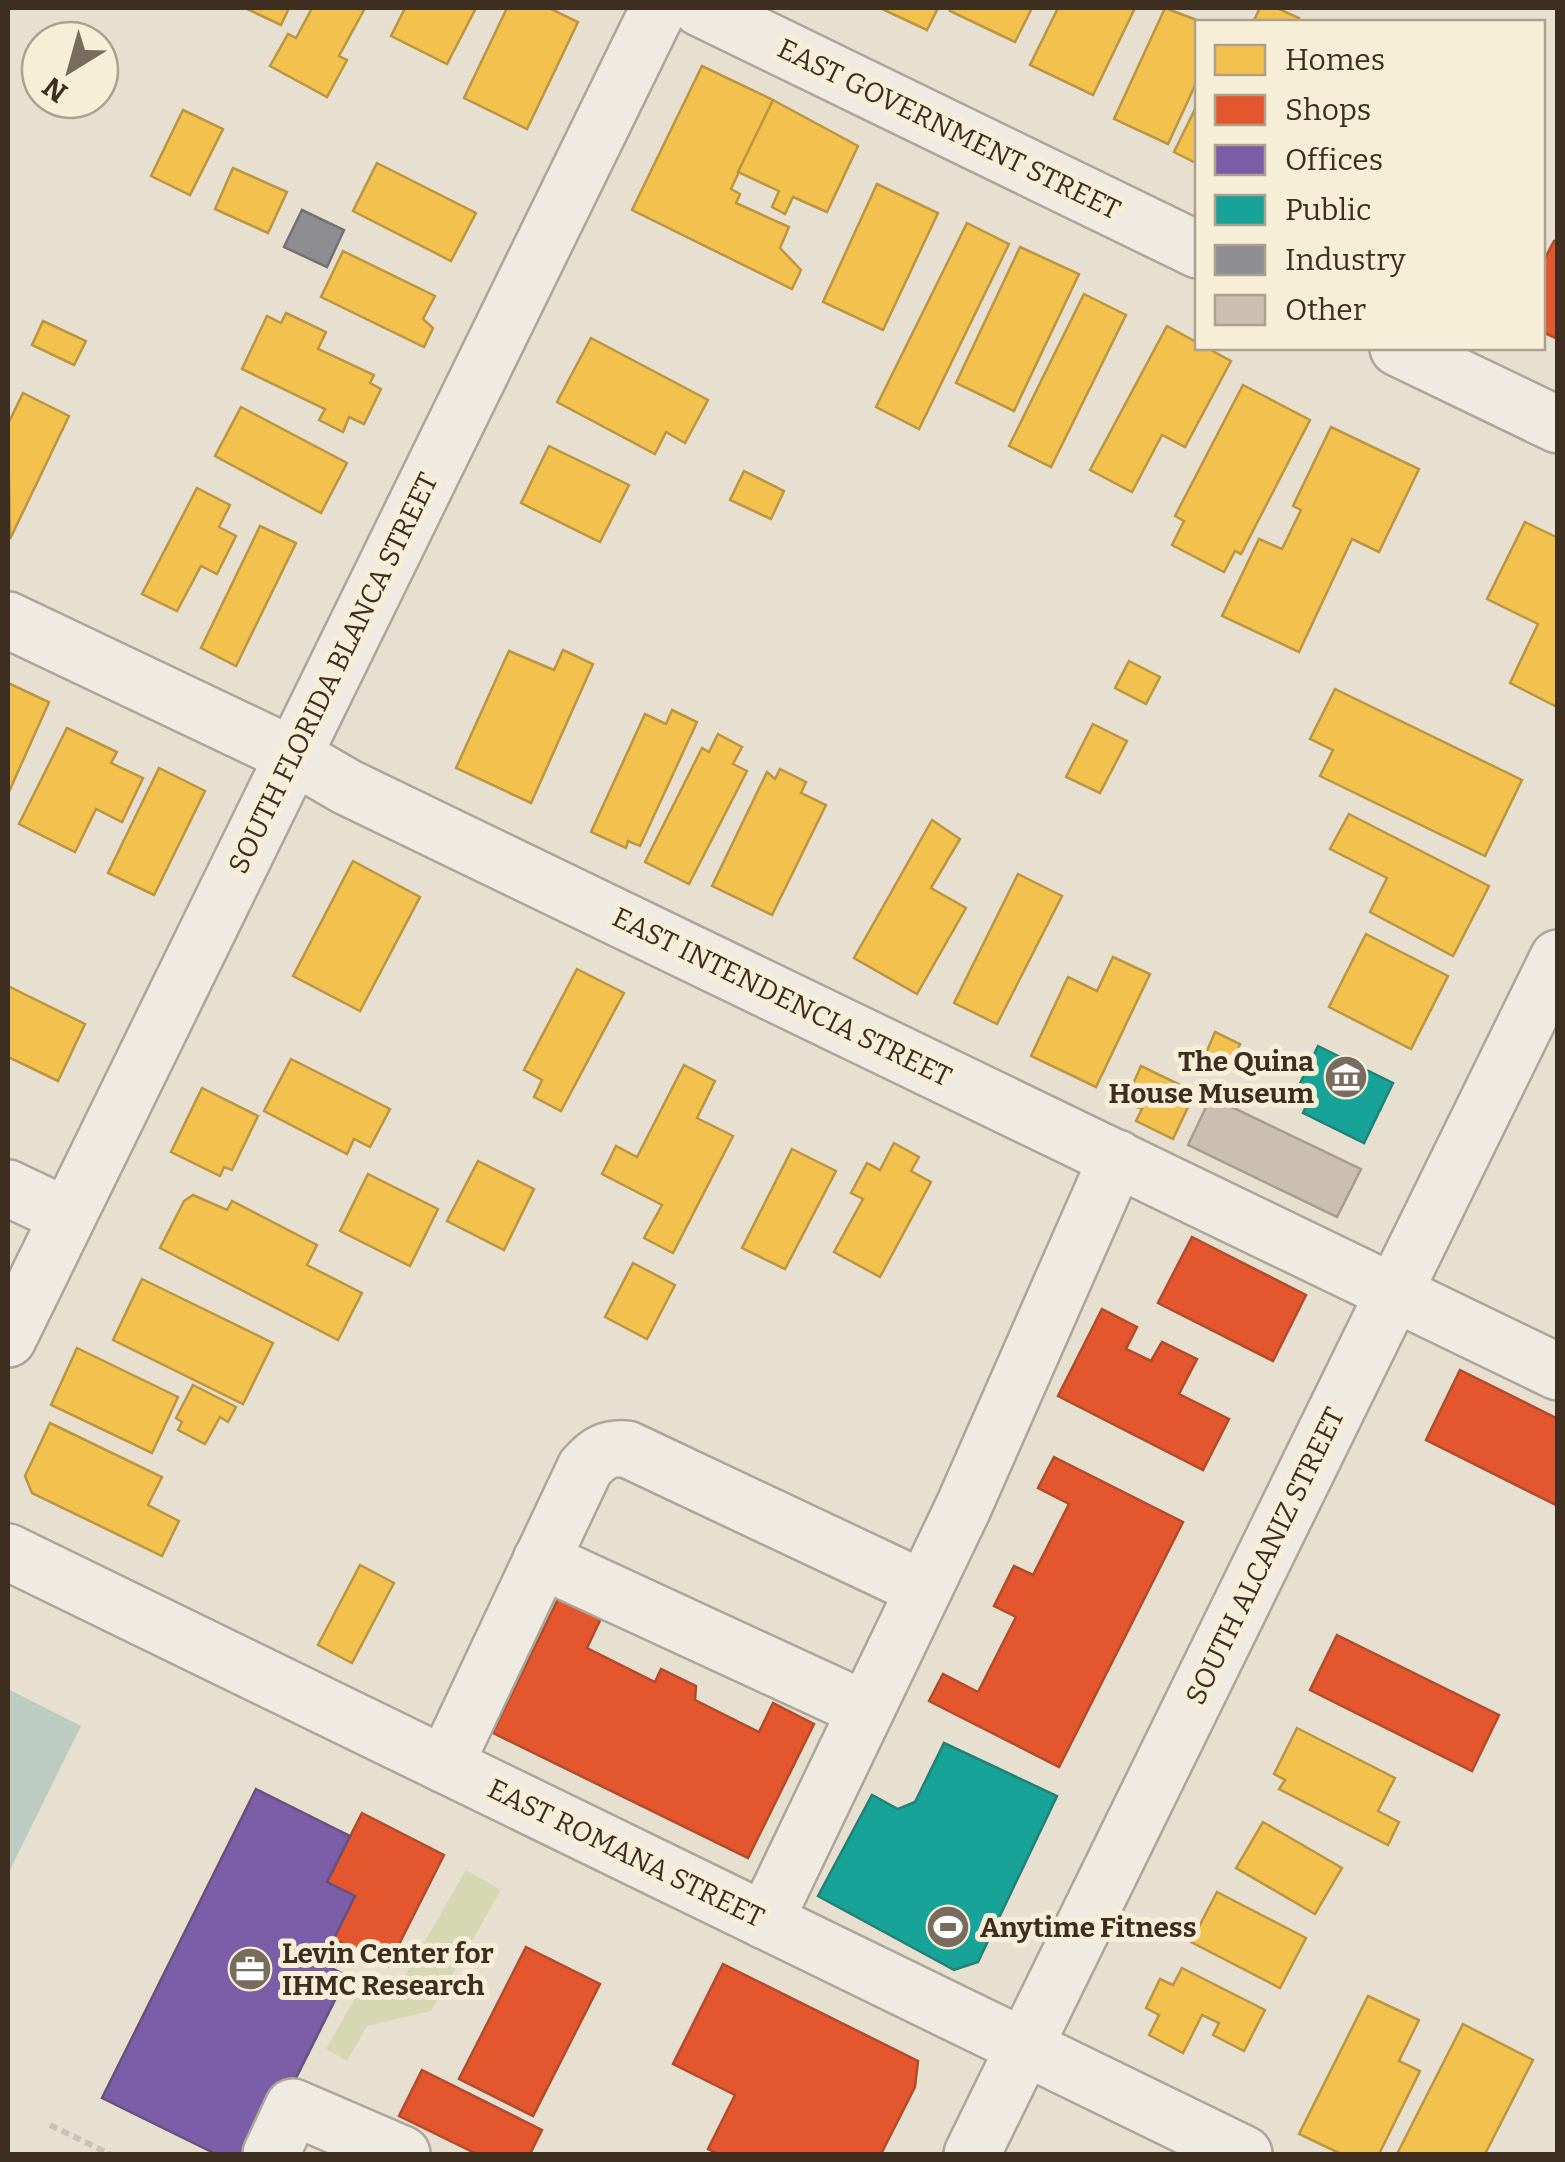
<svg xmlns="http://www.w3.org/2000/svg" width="1565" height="2162" font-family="Bitter,serif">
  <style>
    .green { fill: #d6d7b3 }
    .water { fill: #bcccc2 }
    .homes { fill: #f2c14e; stroke: #bc9540; stroke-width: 2.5 }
    .shops { fill: #e4572e; stroke: #b24b2a; stroke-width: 2.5 }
    .offices { fill: #7b5ea7; stroke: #68507e; stroke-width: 2.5 }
    .public { fill: #17a398; stroke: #228074; stroke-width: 2.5 }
    .industry { fill: #8d8d92; stroke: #757070; stroke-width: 2.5 }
    .building { fill: #cbbfb2; stroke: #a89c90; stroke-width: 2.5 }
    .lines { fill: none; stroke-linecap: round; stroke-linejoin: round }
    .minor-casing { stroke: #ada599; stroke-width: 60 }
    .path { stroke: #c8c2b9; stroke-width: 6; stroke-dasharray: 8 5; stroke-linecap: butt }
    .minor { stroke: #efebe3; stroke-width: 55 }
    .labels { text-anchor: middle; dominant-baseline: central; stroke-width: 10; stroke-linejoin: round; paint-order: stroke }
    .street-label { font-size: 28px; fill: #3d2e20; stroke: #f7eed8 }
    .poi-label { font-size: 28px; font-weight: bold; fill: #3d2e20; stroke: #f7eed8; text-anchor: start }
  </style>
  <rect width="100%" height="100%" fill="#e7e0d1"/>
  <!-- green -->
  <polygon class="green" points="466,1870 501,1890 431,2011 367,2026 347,2061 326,2049 367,1977 395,1993"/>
  <!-- water -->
  <polygon class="water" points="8,1689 81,1726 8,1874"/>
  <!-- homes -->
  <g class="homes">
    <polygon points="245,8 289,8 281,25"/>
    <polygon points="312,8 365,8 339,56 347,60 327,97 270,66 288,34 296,38"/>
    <polygon points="405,8 476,8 447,64 391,36"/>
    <polygon points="507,8 549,8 578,22 527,129 464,98"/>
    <polygon points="880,8 938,8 927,30"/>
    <polygon points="952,8 1032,8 1015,42 950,11"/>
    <polygon points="1058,8 1135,8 1093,95 1030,65"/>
    <polygon points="1165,8 1202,22 1198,22 1198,79 1168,144 1114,119"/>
    <polygon points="1260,8 1277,8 1299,18 1297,22 1253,22"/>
    <polygon points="702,66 773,100 731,189 740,194 736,203 789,227 780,248 801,270 792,289 632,210"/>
    <polygon points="773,100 858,146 827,212 793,197 785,214 772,207 779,191 738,172"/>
    <polygon points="1198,103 1198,164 1174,152"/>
    <polygon points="183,110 223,129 190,195 151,176"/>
    <polygon points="377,163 476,213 451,261 353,211"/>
    <polygon points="233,168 287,192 268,233 215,209"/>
    <polygon points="877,184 938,213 883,330 823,302"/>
    <polygon points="967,223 1009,244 919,429 876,407"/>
    <polygon points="1020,247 1079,274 1014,411 956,383"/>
    <polygon points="343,251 435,296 423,319 433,328 424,347 321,297"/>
    <polygon points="1084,294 1126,315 1051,467 1009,446"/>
    <polygon points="286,313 326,332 318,349 374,375 370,383 381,389 364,424 349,417 343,432 319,420 325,409 242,369 267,316 281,323"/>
    <polygon points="43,321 86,341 74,365 32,345"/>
    <polygon points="1167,326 1198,343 1198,348 1207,348 1231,361 1185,447 1162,435 1132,492 1090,470"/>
    <polygon points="591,338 708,400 685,443 666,432 655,454 557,402"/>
    <polygon points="1243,385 1310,420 1241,554 1235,551 1224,572 1172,545 1184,521 1175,516"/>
    <polygon points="23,393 69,416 10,539 8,424"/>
    <polygon points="241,407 347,463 321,513 215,456"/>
    <polygon points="1331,427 1419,469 1379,552 1352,539 1299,652 1222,616 1259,539 1282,549 1301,510 1293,506"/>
    <polygon points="549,446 629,485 600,542 521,503"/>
    <polygon points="744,471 784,491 771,519 730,500"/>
    <polygon points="197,488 230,505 219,527 236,536 217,574 201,566 177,611 142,594"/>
    <polygon points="1525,522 1558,538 1557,707 1510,683 1538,624 1487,599"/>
    <polygon points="260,526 296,543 236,666 201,648"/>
    <polygon points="563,650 593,664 531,803 456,768 509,651 554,670"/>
    <polygon points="1129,661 1160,677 1146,704 1115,688"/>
    <polygon points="8,683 49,702 8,794"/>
    <polygon points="1335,689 1522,780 1485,856 1320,776 1333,750 1310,739"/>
    <polygon points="672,710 697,722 640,846 628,841 626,848 591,832 645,714 666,724"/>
    <polygon points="1093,724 1127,741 1100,793 1066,777"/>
    <polygon points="67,728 117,752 111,763 143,778 122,822 96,809 75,852 19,824"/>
    <polygon points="718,734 742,747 733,764 747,771 689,884 645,862 702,748 709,752"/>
    <polygon points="159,768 205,791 154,895 108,873"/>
    <polygon points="780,769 806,782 801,793 826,805 772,915 712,886 767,772 775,779"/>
    <polygon points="1349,814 1489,886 1453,956 1370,912 1387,878 1330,849"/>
    <polygon points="932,820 960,839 931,888 966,908 917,994 854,958"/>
    <polygon points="353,861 420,897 360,1011 293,976"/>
    <polygon points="1018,874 1062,896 997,1024 954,1003"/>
    <polygon points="1366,934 1448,976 1411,1049 1329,1007"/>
    <polygon points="1113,957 1150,974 1096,1087 1031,1056 1068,977 1097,991"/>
    <polygon points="577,969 624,993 561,1111 534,1097 542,1080 524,1070"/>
    <polygon points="8,986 85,1024 58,1081 8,1057"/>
    <polygon points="1215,1032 1240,1044 1230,1069 1204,1058"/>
    <polygon points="291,1059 390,1109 370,1147 354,1139 347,1154 264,1111"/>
    <polygon points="684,1065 715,1081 697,1118 733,1136 673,1253 644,1238 662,1205 602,1174 616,1146 637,1157"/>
    <polygon points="1141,1066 1195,1092 1173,1139 1136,1121 1142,1109 1125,1102"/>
    <polygon points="202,1088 258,1116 232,1170 224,1167 220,1176 171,1152"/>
    <polygon points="894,1143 919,1157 911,1171 931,1182 880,1277 834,1252 863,1199 851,1193 867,1163 880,1170"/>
    <polygon points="792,1149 836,1171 785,1269 742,1248"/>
    <polygon points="478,1161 534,1189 504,1250 447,1221"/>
    <polygon points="368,1174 438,1209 410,1266 340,1231"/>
    <polygon points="193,1195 227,1210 232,1201 317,1245 307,1265 362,1293 338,1340 160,1248 184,1201"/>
    <polygon points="633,1263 675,1285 647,1339 605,1317"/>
    <polygon points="142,1279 273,1343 243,1404 113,1340"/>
    <polygon points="77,1348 178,1397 152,1453 51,1405"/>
    <polygon points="193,1385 236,1407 228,1422 220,1417 205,1444 178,1430 182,1422 176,1418"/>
    <polygon points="50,1423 162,1477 148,1505 179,1521 162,1556 32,1493 25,1476"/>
    <polygon points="360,1565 394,1583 352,1663 318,1645"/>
    <polygon points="1297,1728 1395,1778 1378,1811 1399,1822 1388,1845 1279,1789 1285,1780 1274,1774"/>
    <polygon points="1263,1822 1342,1868 1315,1914 1236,1868"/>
    <polygon points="1217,1892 1306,1938 1280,1988 1191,1942"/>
    <polygon points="1182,1968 1265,2010 1244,2051 1213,2035 1219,2023 1202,2015 1183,2053 1149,2035 1159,2015 1146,2008 1160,1979 1173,1985"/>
    <polygon points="1368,1996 1419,2020 1399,2061 1420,2071 1379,2154 1341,2154 1299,2134"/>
    <polygon points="1463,2024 1533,2060 1485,2154 1397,2154"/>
  </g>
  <!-- shops -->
  <g class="shops">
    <polygon points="1554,241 1558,242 1558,339 1542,332 1542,264"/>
    <polygon points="1192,1237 1306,1295 1273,1361 1158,1303"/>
    <polygon points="1102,1309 1137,1327 1126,1349 1151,1361 1162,1342 1197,1359 1179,1394 1229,1419 1203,1470 1058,1396"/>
    <polygon points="1460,1370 1558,1419 1558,1506 1426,1440"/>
    <polygon points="1054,1457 1183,1522 1059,1767 929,1701 943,1674 978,1692 1016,1617 994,1606 1014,1566 1033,1575 1069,1504 1038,1488"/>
    <polygon points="562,1591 604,1612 587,1648 655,1682 661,1669 696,1686 695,1700 759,1732 773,1703 814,1724 748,1858 493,1733"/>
    <polygon points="1337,1635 1499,1715 1472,1771 1310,1690"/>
    <polygon points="362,1813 444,1855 388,1966 333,1938 355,1896 327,1882"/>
    <polygon points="526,1947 600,1984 533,2116 459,2079"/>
    <polygon points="723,1964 918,2061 915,2087 881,2154 718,2154 708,2149 735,2095 673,2064"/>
    <polygon points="422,2070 542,2130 530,2154 477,2154 399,2116"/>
  </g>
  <!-- offices -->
  <polygon class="offices" points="256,1789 350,1836 327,1882 355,1896 322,1963 347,1976 258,2154 216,2154 102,2098"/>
  <!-- public -->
  <g class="public">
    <polygon points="1318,1046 1393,1083 1364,1143 1303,1113 1307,1104 1293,1098"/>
    <polygon points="944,1743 1057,1796 978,1962 954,1970 818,1896 872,1795 898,1809 915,1802"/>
  </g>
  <!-- industry -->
  <polygon class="industry" points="302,210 344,230 327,267 284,247"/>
  <!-- building -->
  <polygon class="building" points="1211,1097 1361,1169 1337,1217 1188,1145"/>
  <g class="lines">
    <!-- minor casing -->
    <g class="minor-casing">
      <g id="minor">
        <polyline points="700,8 1198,250"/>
        <polyline points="1398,348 1558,425"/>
        <polyline points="8,620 292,755 347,787 1558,1372"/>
        <polyline points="8,1188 67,1216"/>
        <polyline points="8,1339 659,8"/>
        <polyline points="8,1552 1244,2154"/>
        <polyline points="541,1560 866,1710"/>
        <path d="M445,1765L585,1468C597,1454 607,1447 627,1449L924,1589"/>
        <polyline points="765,1921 963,1508 1117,1158"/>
        <polyline points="271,2154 293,2107 402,2154"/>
        <polyline points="972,2154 1558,958"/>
      </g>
    </g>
    <!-- path -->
    <polyline class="path" points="50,2125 110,2154"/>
    <!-- minor -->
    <use href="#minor" class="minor"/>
  </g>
  <!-- icons -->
  <defs>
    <g id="museum-disc" transform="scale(2.25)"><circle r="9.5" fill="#786c5e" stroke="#f7eed8"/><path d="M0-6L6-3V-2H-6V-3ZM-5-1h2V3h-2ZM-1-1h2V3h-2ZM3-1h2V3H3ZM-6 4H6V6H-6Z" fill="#fff"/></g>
    <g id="stadium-disc" transform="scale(2.25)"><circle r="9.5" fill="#786c5e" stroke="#f7eed8"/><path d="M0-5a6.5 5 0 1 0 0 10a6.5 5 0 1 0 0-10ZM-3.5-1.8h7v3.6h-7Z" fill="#fff"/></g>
    <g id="office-disc" transform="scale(2.25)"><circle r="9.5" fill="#786c5e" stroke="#f7eed8"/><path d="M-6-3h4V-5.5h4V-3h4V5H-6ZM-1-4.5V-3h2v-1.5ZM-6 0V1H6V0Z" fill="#fff"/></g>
  </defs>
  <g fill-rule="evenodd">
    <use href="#museum-disc" x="1346" y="1077"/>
    <use href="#stadium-disc" x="948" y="1927"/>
    <use href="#office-disc" x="250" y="1969"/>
  </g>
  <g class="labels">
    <!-- street labels -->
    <g class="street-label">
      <text transform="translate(949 129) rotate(26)">EAST GOVERNMENT STREET</text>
      <text transform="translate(333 673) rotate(-64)">SOUTH FLORIDA BLANCA STREET</text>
      <text transform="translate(782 997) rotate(26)">EAST INTENDENCIA STREET</text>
      <text transform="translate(1265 1556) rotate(-64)">SOUTH ALCANIZ STREET</text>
      <text transform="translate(626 1853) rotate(26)">EAST ROMANA STREET</text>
    </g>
    <!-- poi labels -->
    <g class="poi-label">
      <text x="1314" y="1061" text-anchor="end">The Quina<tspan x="1314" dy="32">House Museum</tspan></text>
      <text x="980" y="1927">Anytime Fitness</text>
      <text x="282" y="1953">Levin Center for<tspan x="282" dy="32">IHMC Research</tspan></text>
    </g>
  </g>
  <!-- border -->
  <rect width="1565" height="2162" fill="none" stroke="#3d2e20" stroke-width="20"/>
  <!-- legend -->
  <rect x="1195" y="20" width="350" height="330" fill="#f7eed8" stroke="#ada18e" stroke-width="2.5"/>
  <rect x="1215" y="45" width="50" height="30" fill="#f2c14e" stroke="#ada18e" stroke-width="2.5"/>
  <text x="1285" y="70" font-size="30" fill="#3d2e20">Homes</text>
  <rect x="1215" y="95" width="50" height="30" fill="#e4572e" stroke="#ada18e" stroke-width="2.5"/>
  <text x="1285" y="120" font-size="30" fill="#3d2e20">Shops</text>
  <rect x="1215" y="145" width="50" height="30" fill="#7b5ea7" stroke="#ada18e" stroke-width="2.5"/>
  <text x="1285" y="170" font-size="30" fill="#3d2e20">Offices</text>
  <rect x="1215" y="195" width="50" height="30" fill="#17a398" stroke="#ada18e" stroke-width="2.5"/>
  <text x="1285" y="220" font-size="30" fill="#3d2e20">Public</text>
  <rect x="1215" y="245" width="50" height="30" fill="#8d8d92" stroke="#ada18e" stroke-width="2.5"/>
  <text x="1285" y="270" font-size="30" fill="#3d2e20">Industry</text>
  <rect x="1215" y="295" width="50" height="30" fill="#cbbfb2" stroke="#ada18e" stroke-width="2.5"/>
  <text x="1285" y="320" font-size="30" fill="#3d2e20">Other</text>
  <!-- north arrow -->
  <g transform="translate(70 70) rotate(217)"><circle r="48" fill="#f7eed8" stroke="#ada18e" stroke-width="2.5"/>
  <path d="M0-8L18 38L0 25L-18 38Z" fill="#786c5e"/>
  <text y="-15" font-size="28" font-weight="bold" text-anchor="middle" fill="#3d2e20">N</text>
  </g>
</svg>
